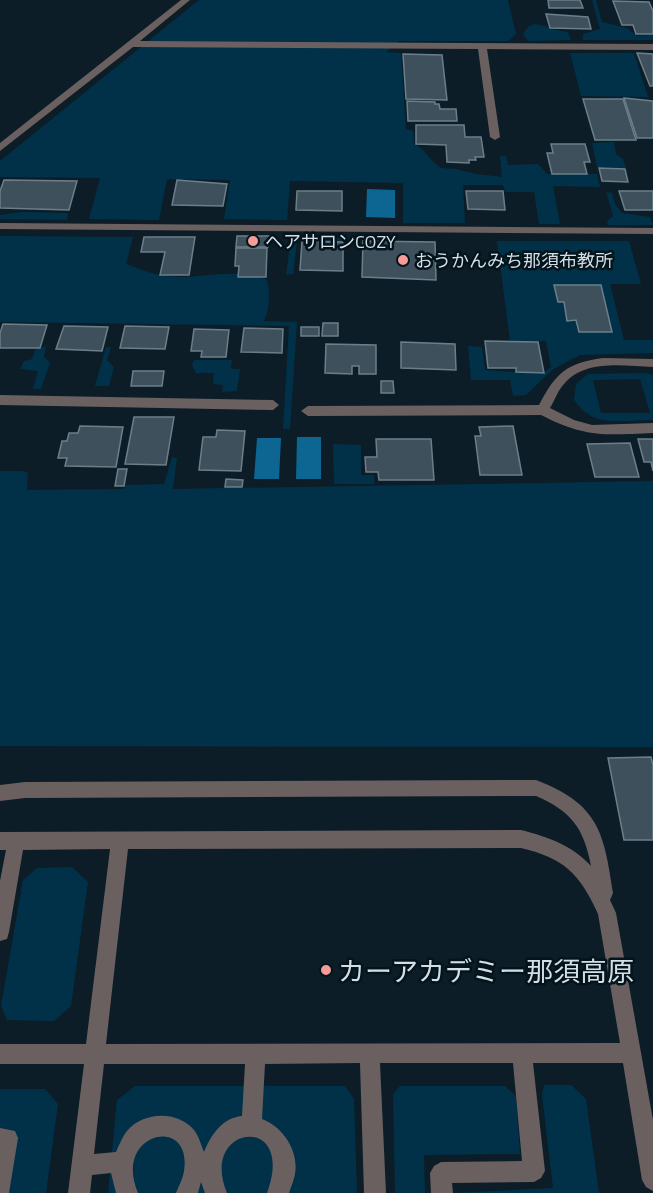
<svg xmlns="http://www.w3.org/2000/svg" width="653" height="1193" font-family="'Titillium Web','Noto Sans JP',sans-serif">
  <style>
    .green { fill: #003149; fill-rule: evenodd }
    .water { fill: #0d6691 }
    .building { fill: #3e505c; stroke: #6b7f8b; stroke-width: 1.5 }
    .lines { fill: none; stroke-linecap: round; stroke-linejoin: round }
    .minor { fill: #6b6060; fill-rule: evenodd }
    .poi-dot { fill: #f59b98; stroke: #04141d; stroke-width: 2 }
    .labels { text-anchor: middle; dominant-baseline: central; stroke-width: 5; stroke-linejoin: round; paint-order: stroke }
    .far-poi-label { font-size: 18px; fill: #d4dee5; stroke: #04141d; text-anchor: start }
    .near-poi-label { font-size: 27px; fill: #d4dee5; stroke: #04141d; text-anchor: start }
  </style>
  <rect width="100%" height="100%" fill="#0c1d27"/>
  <!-- green -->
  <g class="green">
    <path d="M199,0H508L516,34L508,41H399L386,52L401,53L406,129L413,131L414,144C428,150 430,163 442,168C447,169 452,168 456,169C472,174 486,175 502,177L500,156H506L508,165L538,164L547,174H597L600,187L553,186L560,224H539L534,192H505L503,185H463L465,223H403V183L290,181L287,220L224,219L230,180L167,179L159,220L89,219L100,178L0,177V161Z"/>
    <polygon points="592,0 596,0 602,22 627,28 637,36 653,35 653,40 583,40 583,34 600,29"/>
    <path d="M534,24C546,25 555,31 568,32L571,40L528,41L523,34L528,27Z"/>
    <polygon points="570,53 634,53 648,97 581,96"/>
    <polygon points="614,142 616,154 623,159 626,168 597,167 592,143"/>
    <polygon points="606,192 612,193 615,204 622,213 650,217 653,225 608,225 607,221 613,216"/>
    <polygon points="22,212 68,213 67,220 0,219 0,215"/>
    <path d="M0,236L133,237L126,264C144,271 161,277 180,277C209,277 239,268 267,280C270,295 270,307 264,321L297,322L290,429H283L289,326L0,322Z"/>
    <polygon points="291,237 357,238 357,241 302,240 297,242 293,274 286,275"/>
    <path d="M497,241H629L641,284H610L624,340H653V353L580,355L552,370L526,395L513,396L510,380H471L468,346L482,347L485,370L542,374L551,367L546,341H510ZM555,285H600L612,332L576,320H567L564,302H558Z"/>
    <polygon points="46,346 44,357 50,363 41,389 33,389 38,371 20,369 24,361 32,359 35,350"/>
    <polygon points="106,347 111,347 107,360 114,367 109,386 95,386"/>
    <polygon points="194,360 232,360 231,369 240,369 237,391 222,392 223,385 213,384 214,373 196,373 192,365"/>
    <path d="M646,373L653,375V420C620,420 594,429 574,400L576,384L588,374ZM640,379L650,413H601L593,380Z"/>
    <polygon points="333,444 361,445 361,475 374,475 374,484 334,484"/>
    <polygon points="172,457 177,458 173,489 653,481 653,747 0,746 0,471 22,471 28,473 27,490 124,489 125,485 164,484"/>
    <polygon points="72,867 88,882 71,1006 54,1021 7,1020 1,1006 23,880 37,868"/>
    <polygon points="544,1085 571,1085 586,1099 599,1193 454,1193 553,1188 542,1095"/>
    <polygon points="135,1086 345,1086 354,1099 357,1193 108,1193 117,1100"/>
    <polygon points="400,1086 505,1086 516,1096 520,1154 424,1155 425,1193 395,1193 393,1094"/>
    <polygon points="0,1089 45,1089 58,1104 46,1193 0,1193"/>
  </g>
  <!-- water -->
  <g class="water">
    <polygon points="367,189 395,190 395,218 366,217"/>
    <polygon points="297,437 321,437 321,479 296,479"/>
    <polygon points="257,438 281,438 279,479 254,479"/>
  </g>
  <!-- building -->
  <g class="building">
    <polygon points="548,0 580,0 583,8 549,8"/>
    <polygon points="613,1 649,2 653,11 653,34 636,34 633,25 622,25"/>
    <polygon points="546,14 588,17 591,29 550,28"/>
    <polygon points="637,53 653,54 653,86 650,86"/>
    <polygon points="403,54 442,55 447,100 406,99"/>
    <polygon points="624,98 653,101 653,138 637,138"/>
    <polygon points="583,99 623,99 636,140 595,140"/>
    <polygon points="407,101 435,102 435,104 439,104 440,109 456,109 457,121 408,121"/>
    <polygon points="416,125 464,125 465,137 481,137 484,157 475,157 476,160 469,160 469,163 447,162 446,145 416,144"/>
    <polygon points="551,144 585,144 590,162 584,162 587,174 552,174 547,153 553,153"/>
    <polygon points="599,168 625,169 628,182 602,181"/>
    <polygon points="4,180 77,181 69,210 0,208 0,191"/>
    <polygon points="177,180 227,184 223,206 172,205"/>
    <polygon points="297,191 342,191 342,211 296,210"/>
    <polygon points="466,191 503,191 505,210 468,209"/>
    <polygon points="619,191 653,191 653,210 625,210"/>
    <polygon points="237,236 269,236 268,247 236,247"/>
    <polygon points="144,237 195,237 189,275 160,275 165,252 141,252"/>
    <polygon points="302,241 343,242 343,271 300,270"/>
    <polygon points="363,241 435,242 436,280 362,277"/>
    <polygon points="236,248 267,248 266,277 238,277 239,266 235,266"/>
    <polygon points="554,285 601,285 612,332 579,332 576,320 567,321 564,302 558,302"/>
    <polygon points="323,323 338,323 338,336 322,336"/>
    <polygon points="3,324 47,325 40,348 0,348 0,333"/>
    <polygon points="64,326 108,327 102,351 56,349"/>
    <polygon points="125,326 169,327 165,349 120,348"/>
    <rect x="301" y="327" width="18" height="9"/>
    <polygon points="244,328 283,329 282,353 241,352"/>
    <polygon points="194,329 229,330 226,357 201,357 202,351 191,351"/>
    <polygon points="485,341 538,342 544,373 516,372 516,368 488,368"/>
    <polygon points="401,342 455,344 456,370 401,368"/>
    <polygon points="326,344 376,345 376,374 359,374 359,366 352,366 352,374 325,373"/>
    <polygon points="133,371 164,371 162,386 131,386"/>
    <polygon points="381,381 393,381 394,393 381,393"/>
    <polygon points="134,417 174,417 166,465 125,464"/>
    <polygon points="80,426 123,427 116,467 65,466 67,458 58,458 62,441 67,441 69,433 78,433"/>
    <polygon points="513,426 522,475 480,475 475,436 481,436 479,427"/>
    <polygon points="217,430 245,431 241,471 199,470 203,437 216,437"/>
    <polygon points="376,439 431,439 434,480 379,480 378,472 366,472 365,457 377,457"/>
    <polygon points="638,439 653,439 653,471 651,462 644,462"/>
    <polygon points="630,443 639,477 595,477 587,444"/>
    <polygon points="118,469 127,469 124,486 115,486"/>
    <polygon points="226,479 243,480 242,487 225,487"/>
    <polygon points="651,757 653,765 653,840 624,840 608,758"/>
  </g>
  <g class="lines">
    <!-- minor -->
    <g class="minor">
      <polygon points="181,0 190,0 140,41 653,44 653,50 487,49 500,137 495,140 490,137 478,49 133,47 0,151 0,143"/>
      <polygon points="0,223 653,228 653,234 0,229"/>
      <path d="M603,358L653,359V367C624,366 585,359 564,384C558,390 555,400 550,408L574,420L592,425L653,423V433C604,435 586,438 541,415L308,416L301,411L308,406L539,405C556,373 566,363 603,358Z"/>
      <polygon points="0,395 273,400 279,405 273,410 0,405"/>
      <path d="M536,780C598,804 604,831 613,893L610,900L616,913L653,1120V1191L646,1187L642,1180L623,1063H533L545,1171L541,1178L534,1182L452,1183L453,1193H431L430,1173L434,1166L441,1162L522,1161L513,1063H380L386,1193H364L360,1063L265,1064L262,1119C283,1127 299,1151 295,1174C294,1180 291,1187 289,1193H267C297,1112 198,1124 227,1193H205L201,1182L198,1193H176C179,1186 183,1178 184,1171C193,1114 112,1132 138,1193H116L111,1173L92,1175L90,1193H68L84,1064H0V1044H86L110,849L23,850L9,932L7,939L0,941V881L6,850H0V832L521,830C548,837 572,845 591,866C584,828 571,811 536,796L25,798L0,801V785L25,782ZM521,848C564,858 580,874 598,914L620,1043L106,1044L128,849ZM104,1064H245L242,1116C222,1118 211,1135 204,1152C201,1145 199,1136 194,1130C177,1110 143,1112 127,1131C122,1137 119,1146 116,1152L94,1154Z"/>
      <polygon points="0,1128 15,1131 18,1138 9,1193 0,1193"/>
    </g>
  </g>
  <!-- markers -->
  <g class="poi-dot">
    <circle cx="253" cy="241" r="6"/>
    <circle cx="403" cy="260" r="6"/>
    <circle cx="326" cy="970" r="6"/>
  </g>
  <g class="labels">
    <!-- far-poi labels -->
    <g class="far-poi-label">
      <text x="265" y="241">ヘアサロンCOZY</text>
      <text x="415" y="260">おうかんみち那須布教所</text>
    </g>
    <!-- near-poi labels -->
    <g class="near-poi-label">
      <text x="338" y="970">カーアカデミー那須高原</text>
    </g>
  </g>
</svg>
